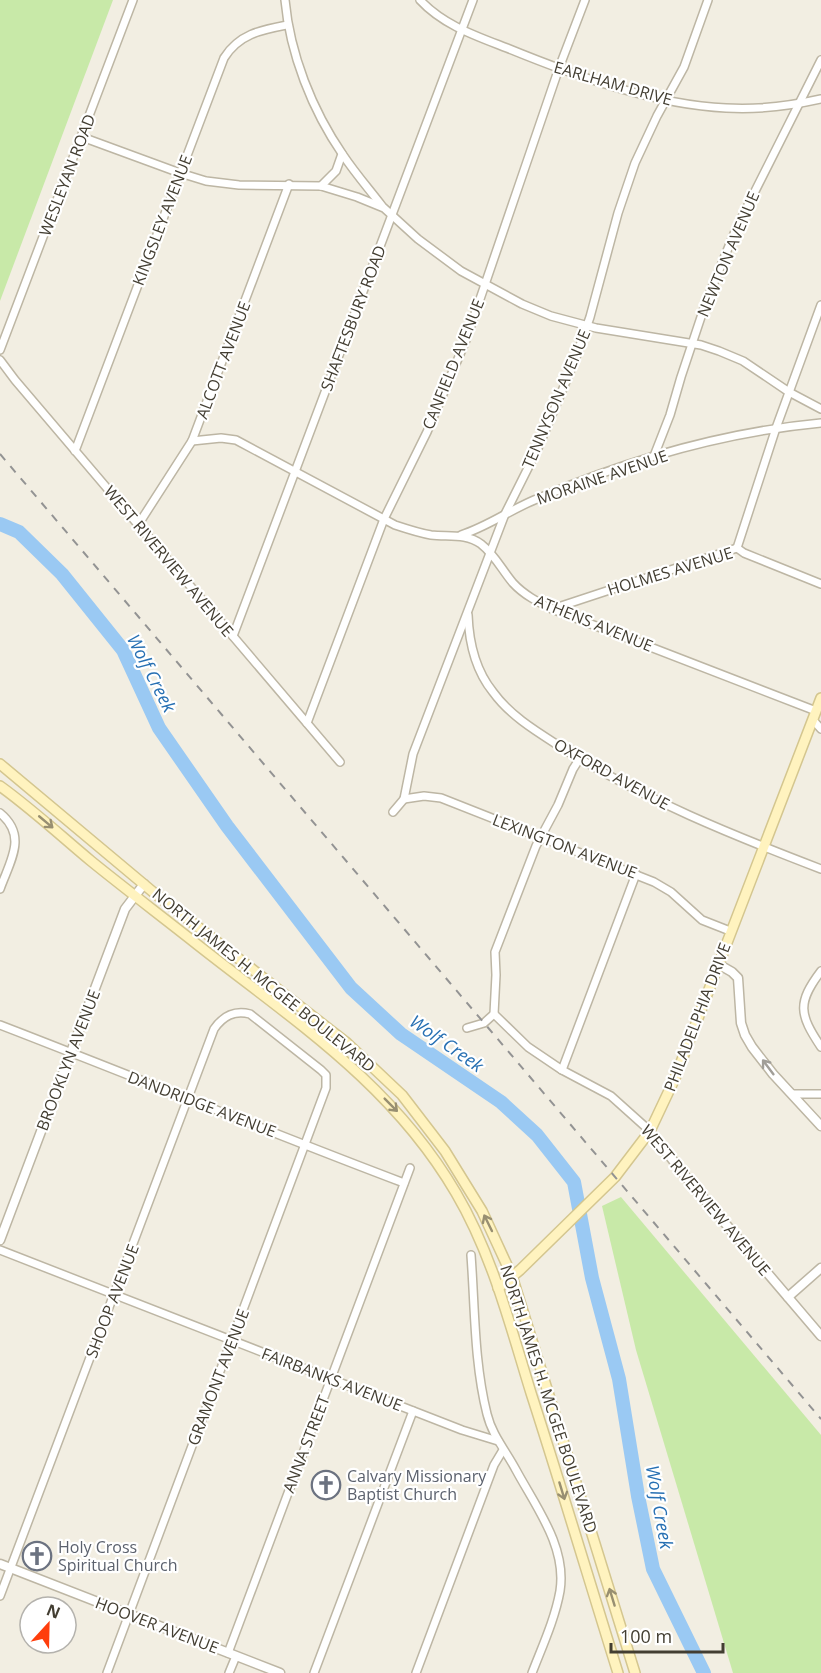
<svg xmlns="http://www.w3.org/2000/svg" width="821" height="1673" font-family="'Open Sans',sans-serif">
  <style>
    .green { fill: #c8e9a8 }
    .lines { fill: none; stroke-linecap: round; stroke-linejoin: round }
    .river { stroke: #9ac9f3; stroke-width: 14 }
    .minor-casing { stroke: #bdb6a4; stroke-width: 10 }
    .tertiary-casing { stroke: #bdb6a4; stroke-width: 11 }
    .secondary-casing { stroke: #d4c68f; stroke-width: 12 }
    .minor { stroke: #fff; stroke-width: 7 }
    .tertiary { stroke: #fff; stroke-width: 8 }
    .secondary { stroke: #fff3bf; stroke-width: 9 }
    .rail { stroke: #939393; stroke-width: 2; stroke-dasharray: 8 8; stroke-linecap: butt }
    .oneway { stroke: #988f71 }
    .oneway2 { stroke: #a19e98 }
    .labels { text-anchor: middle; dominant-baseline: central; stroke-width: 4.5; stroke-linejoin: round; paint-order: stroke }
    .street-label { font-size: 16px; fill: #433e32; stroke: #fff }
    .worship-label { font-size: 16px; fill: #5b616d; stroke: #fff; text-anchor: start }
    .water-label { font-size: 18px; font-style: italic; fill: #2770b3; stroke: #fff }
  </style>
  <rect width="100%" height="100%" fill="#f2eee2"/>
  <!-- green -->
  <g class="green">
    <polygon points="0,0 113,0 0,301"/>
    <polygon points="621,1197 821,1435 821,1673 733,1673 636,1350 602,1206"/>
  </g>
  <g class="lines">
    <!-- river -->
    <polyline class="river" points="0,524 19,532 62,574 123,650 159,728 227,826 351,988 401,1034 501,1102 537,1135 574,1182 592,1278 619,1379 638,1496 653,1569 704,1673"/>
    <!-- minor casing -->
    <g class="minor-casing">
      <g id="minor">
        <path d="M285,0C290,54 312,110 343,155C355,173 369,189 382,206"/>
        <path d="M420,0C443,25 476,36 507,48C573,75 655,105 726,108C759,110 790,106 821,99"/>
        <polyline points="82,137 180,173 206,181 239,185 321,186 357,197 384,208 418,239 461,271 522,304 551,316 596,328 701,345 719,351 743,361 789,392 821,409"/>
        <polyline points="321,186 336,171 342,154"/>
        <polyline points="0,350 133,0"/>
        <polyline points="0,360 15,380 340,762"/>
        <path d="M192,441L221,438L236,440L395,525C407,529 419,533 431,535C448,537 466,533 481,544C495,555 502,570 513,583C524,595 538,602 552,609L816,711"/>
        <path d="M75,451L224,58C239,34 261,30 287,25"/>
        <polyline points="654,456 670,415 681,377 706,302 736,229 821,60"/>
        <polyline points="138,525 192,441 289,184"/>
        <path d="M461,535C489,526 511,509 539,498C628,460 725,432 821,423"/>
        <polyline points="737,548 776,428 821,305"/>
        <polyline points="737,548 744,553 821,584"/>
        <polyline points="552,609 737,548"/>
        <path d="M468,615C469,642 476,671 493,692C511,717 539,733 564,749C645,800 732,835 821,869"/>
        <polyline points="233,636 473,0"/>
        <polyline points="813,720 821,729"/>
        <polyline points="307,723 384,519 427,432 466,340 559,68 585,0"/>
        <polyline points="404,799 413,754 505,514 538,448 575,360 590,317 618,213 635,163 657,116 684,67 708,0"/>
        <polyline points="393,812 404,799 424,796 441,798 654,882 671,892 702,920 730,931"/>
        <path d="M0,813C28,836 10,861 0,889"/>
        <path d="M821,971C797,1003 799,1014 821,1047"/>
        <polyline points="494,1014 528,1047 562,1070 611,1096 650,1131"/>
        <path d="M0,1025C135,1077 269,1132 404,1183"/>
        <polyline points="467,1028 484,1023 494,1014 496,975 495,952 536,846 558,805 573,769 580,758"/>
        <polyline points="562,1070 636,874"/>
        <polyline points="792,1094 821,1094"/>
        <polyline points="0,1250 462,1430 498,1441"/>
        <path d="M471,1255C475,1308 474,1362 487,1414C492,1435 506,1451 516,1470C536,1507 567,1547 560,1591C555,1619 542,1647 532,1673"/>
        <path d="M0,1596L214,1029C223,1016 234,1010 250,1014L321,1070L326,1075V1088L107,1673"/>
        <polyline points="228,1653 410,1168"/>
        <polyline points="229,1673 236,1656"/>
        <polyline points="314,1673 413,1411"/>
        <polyline points="416,1673 494,1465 503,1450"/>
      </g>
    </g>
    <!-- tertiary casing -->
    <g class="tertiary-casing">
      <g id="tertiary">
        <polyline points="718,964 732,972 738,978 741,1023 745,1035 752,1047 773,1074 821,1126"/>
        <polyline points="650,1131 690,1182 821,1336"/>
        <polyline points="0,1240 125,909 144,884"/>
        <polyline points="788,1297 821,1268"/>
        <polyline points="0,1564 280,1673"/>
      </g>
    </g>
    <!-- secondary casing -->
    <g class="secondary-casing">
      <g id="secondary">
        <polyline points="0,764 153,892 347,1043 402,1095 445,1151 482,1211 512,1276 635,1673"/>
        <path d="M0,786C32,809 61,836 91,861C123,887 156,912 189,938C288,1017 390,1080 456,1193C492,1254 510,1325 531,1393C561,1486 589,1580 618,1673"/>
        <polyline points="498,1288 520,1270 615,1177 650,1131 675,1078 821,698"/>
      </g>
    </g>
    <!-- minor -->
    <use href="#minor" class="minor"/>
    <!-- tertiary -->
    <use href="#tertiary" class="tertiary"/>
    <!-- secondary -->
    <use href="#secondary" class="secondary"/>
    <!-- rail -->
    <polyline class="rail" points="0,454 821,1419"/>
  </g>
  <!-- one-way arrows -->
  <defs><path id="oneway-shaft" d="M-6 0H5M1.5-3L5.5 0L1.5 3" fill="none" stroke-width="1.6" stroke-linecap="round" stroke-linejoin="round" transform="scale(1.5)"/></defs>
  <g class="oneway">
    <use href="#oneway-shaft" transform="translate(46 822) rotate(40)"/>
    <use href="#oneway-shaft" transform="translate(391 1105) rotate(45)"/>
    <use href="#oneway-shaft" transform="translate(488 1223) rotate(-116)"/>
    <use href="#oneway-shaft" transform="translate(562 1491) rotate(73)"/>
    <use href="#oneway-shaft" transform="translate(612 1597) rotate(-107)"/>
  </g>
  <use class="oneway2" href="#oneway-shaft" transform="translate(768 1067) rotate(-127)"/>
  <!-- icons -->
  <defs>
    <g id="church-ring" transform="scale(1.5)"><circle r="9.5" fill="#fff" stroke="#6b7280" stroke-width="1.5"/><path d="M-1.2-6h2.4v3.5h3.3v2.4h-3.3V6h-2.4V-.1h-3.3v-2.4h3.3Z" fill="#6b7280"/></g>
  </defs>
  <g fill-rule="evenodd">
    <use href="#church-ring" x="326" y="1485"/>
    <use href="#church-ring" x="37" y="1556"/>
  </g>
  <g class="labels">
    <!-- street labels -->
    <g class="street-label">
      <text transform="translate(613 83) rotate(16)">EARLHAM DRIVE</text>
      <text transform="translate(67 175) rotate(-69)">WESLEYAN ROAD</text>
      <text transform="translate(162 220) rotate(-69)">KINGSLEY AVENUE</text>
      <text transform="translate(728 254) rotate(-67)">NEWTON AVENUE</text>
      <text transform="translate(353 318) rotate(-69)">SHAFTESBURY ROAD</text>
      <text transform="translate(223 360) rotate(-69)">ALCOTT AVENUE</text>
      <text transform="translate(453 364) rotate(-68)">CANFIELD AVENUE</text>
      <text transform="translate(556 399) rotate(-67)">TENNYSON AVENUE</text>
      <text transform="translate(602 477) rotate(-19)">MORAINE AVENUE</text>
      <text transform="translate(169 561) rotate(50)">WEST RIVERVIEW AVENUE</text>
      <text transform="translate(670 571) rotate(-17)">HOLMES AVENUE</text>
      <text transform="translate(594 623) rotate(22)">ATHENS AVENUE</text>
      <text transform="translate(612 774) rotate(29)">OXFORD AVENUE</text>
      <text transform="translate(565 846) rotate(21)">LEXINGTON AVENUE</text>
      <text transform="translate(264 980) rotate(39)">NORTH JAMES H. MCGEE BOULEVARD</text>
      <text transform="translate(697 1017) rotate(-69)">PHILADELPHIA DRIVE</text>
      <text transform="translate(68 1060) rotate(-69)">BROOKLYN AVENUE</text>
      <text transform="translate(202 1104) rotate(21)">DANDRIDGE AVENUE</text>
      <text transform="translate(706 1200) rotate(50)">WEST RIVERVIEW AVENUE</text>
      <text transform="translate(112 1301) rotate(-69)">SHOOP AVENUE</text>
      <text transform="translate(218 1377) rotate(-69)">GRAMONT AVENUE</text>
      <text transform="translate(332 1379) rotate(21)">FAIRBANKS AVENUE</text>
      <text transform="translate(549 1399) rotate(72)">NORTH JAMES H. MCGEE BOULEVARD</text>
      <text transform="translate(306 1444) rotate(-69)">ANNA STREET</text>
      <text transform="translate(157 1625) rotate(21)">HOOVER AVENUE</text>
    </g>
    <!-- worship labels -->
    <g class="worship-label">
      <text x="347" y="1476">Calvary Missionary<tspan x="347" dy="18">Baptist Church</tspan></text>
      <text x="58" y="1547">Holy Cross<tspan x="58" dy="18">Spiritual Church</tspan></text>
    </g>
    <!-- water labels -->
    <g class="water-label">
      <text transform="translate(152 673) rotate(63)">Wolf Creek</text>
      <text transform="translate(447 1043) rotate(35)">Wolf Creek</text>
      <text transform="translate(660 1507) rotate(80)">Wolf Creek</text>
    </g>
  </g>
  <!-- north arrow -->
  <g transform="translate(48 1625) rotate(22)"><circle r="28" fill="#ffffff" stroke="#b4b2ad" stroke-width="1.5"/>
  <path d="M0-4.5L10 22L0 15L-10 22Z" fill="#ff3e0c"/>
  <text y="-9" font-size="16" font-weight="bold" text-anchor="middle" fill="#433e32">N</text>
  </g>
  <!-- scale -->
  <path d="M611 1643v9h112v-9" fill="none" stroke="#433e32" stroke-width="3"/>
  <text x="620" y="1643" font-size="18" fill="#433e32" stroke="#ffffff" stroke-width="4.5" paint-order="stroke">100 m</text>
</svg>
